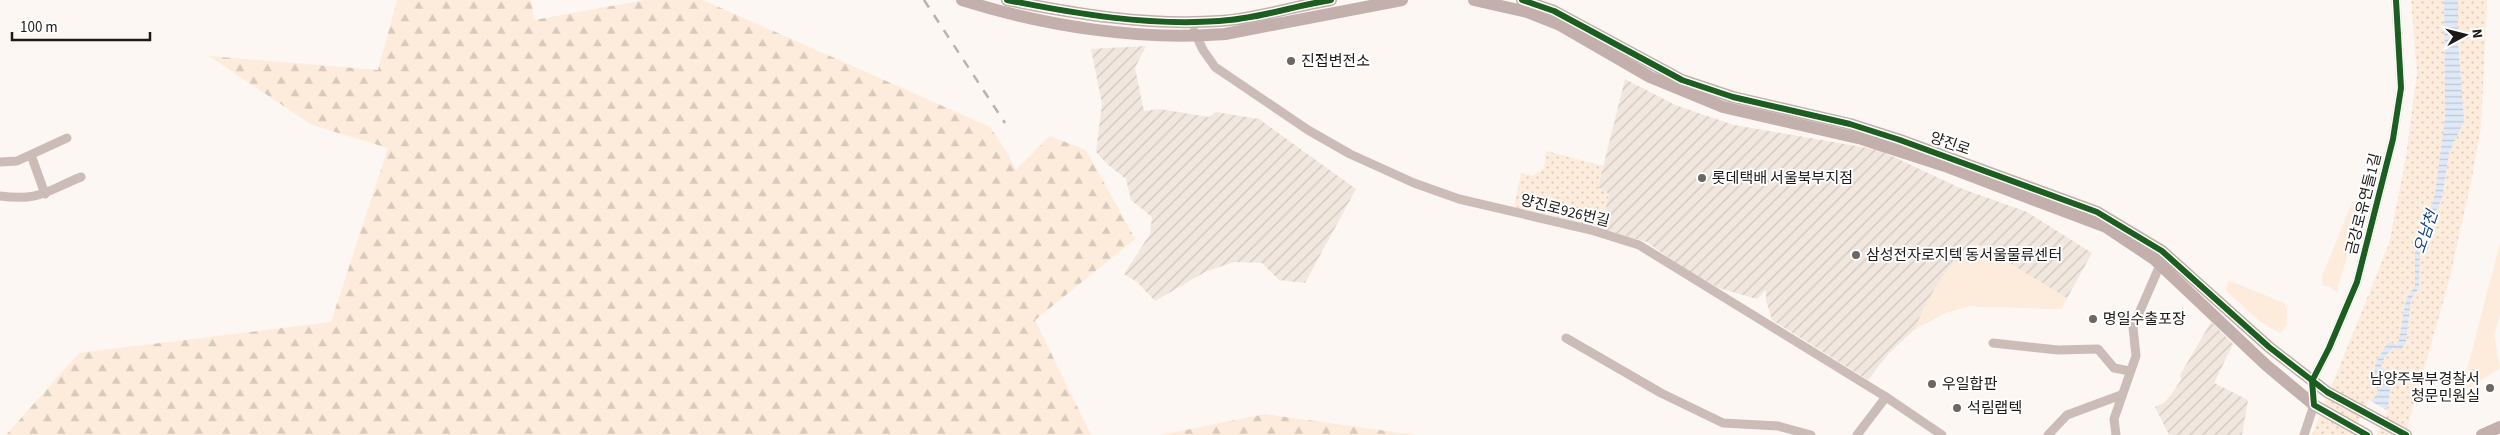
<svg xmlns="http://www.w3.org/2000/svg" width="2500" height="435" font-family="'Source Sans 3','Noto Sans KR',sans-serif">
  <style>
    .industrial { fill: url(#industrial-furrows) }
    .grass { fill: url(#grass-dots) }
    .forest { fill: url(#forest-firs) }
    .garden { fill: #fdecdb }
    .water { fill: url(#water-rules) }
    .pier { fill: #fcf7f2 }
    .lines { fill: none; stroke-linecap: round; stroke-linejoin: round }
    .minor { stroke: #ccbcb8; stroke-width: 9 }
    .secondary { stroke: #c3afab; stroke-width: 12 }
    .rail { stroke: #bbb1ae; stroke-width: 2.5; stroke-dasharray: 9 9; stroke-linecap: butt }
    .cycleway-casing { stroke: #fff; stroke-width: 9 }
    .cycleway { stroke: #1b5e20; stroke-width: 6 }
    .poi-dot { fill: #6a6764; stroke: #fff; stroke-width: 2 }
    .labels { text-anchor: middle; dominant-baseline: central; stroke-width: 4; stroke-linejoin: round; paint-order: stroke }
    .poi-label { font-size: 15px; fill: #1c1917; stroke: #fff; text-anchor: start }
    .street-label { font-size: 15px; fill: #1c1917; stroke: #fff }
    .water-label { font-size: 16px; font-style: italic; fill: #0e4280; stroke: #fff }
  </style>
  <defs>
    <pattern id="industrial-furrows" width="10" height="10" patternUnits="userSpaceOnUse" patternTransform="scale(1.25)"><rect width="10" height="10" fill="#f1e7df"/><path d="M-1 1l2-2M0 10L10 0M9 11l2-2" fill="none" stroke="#cec6bf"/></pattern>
    <pattern id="grass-dots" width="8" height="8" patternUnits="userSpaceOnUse" patternTransform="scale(1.25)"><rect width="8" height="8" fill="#fdecdb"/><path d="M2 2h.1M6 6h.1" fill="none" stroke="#d8cabb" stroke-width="1.8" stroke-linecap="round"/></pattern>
    <pattern id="forest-firs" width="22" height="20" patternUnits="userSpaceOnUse" patternTransform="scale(1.25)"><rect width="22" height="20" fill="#fdecdb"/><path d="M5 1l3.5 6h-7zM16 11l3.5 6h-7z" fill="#d8cabb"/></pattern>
    <pattern id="water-rules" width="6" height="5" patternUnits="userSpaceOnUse" patternTransform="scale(1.25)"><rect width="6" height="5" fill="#dfe9f7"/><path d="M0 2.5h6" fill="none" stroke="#bfc7d3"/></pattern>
  </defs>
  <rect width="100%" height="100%" fill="#fcf7f2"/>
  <!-- industrial -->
  <g class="industrial">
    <polygon points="1146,46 1135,68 1144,111 1160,109 1209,117 1216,112 1259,119 1356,189 1305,283 1279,280 1262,263 1234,262 1205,272 1155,301 1137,282 1124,274 1150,234 1152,217 1131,200 1126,179 1107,164 1096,152 1102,104 1091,49"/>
    <polygon points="1625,79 1675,105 1734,125 1879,150 1960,188 2027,212 2092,253 2061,309 1969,306 1947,312 1915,329 1889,353 1868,380 1772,320 1766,300 1766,290 1757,299 1719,288 1680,266 1647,242 1600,229 1609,195 1598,187"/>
    <polygon points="2211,322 2233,344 2214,383 2248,400 2242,435 2169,435 2155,407 2164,403 2171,395 2181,380 2180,375"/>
  </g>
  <!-- grass -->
  <g class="grass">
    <polygon points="2411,0 2444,0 2445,117 2435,194 2415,253 2415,286 2406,299 2398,346 2388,342 2376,362 2388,405 2392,378 2380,366 2385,356 2393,348 2401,350 2406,342 2411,299 2419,288 2420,248 2442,198 2449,153 2464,121 2458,40 2458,0 2487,0 2481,127 2471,182 2449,281 2405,435 2312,435 2389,244 2406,157 2417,73"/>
    <polygon points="1546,151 1603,166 1598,187 1609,194 1600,229 1514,207 1521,173 1533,176 1544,168"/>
  </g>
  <!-- forest -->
  <g class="forest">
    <polygon points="397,0 531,0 534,20 645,0 703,0 990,127 1007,152 1016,170 1050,136 1086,150 1135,239 1035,320 1091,435 6,435 79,353 331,322 388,148 312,125 209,56 378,70"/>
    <polygon points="1265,414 1415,435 1161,435"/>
  </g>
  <!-- garden -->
  <g class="garden">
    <polygon points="2352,203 2359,208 2354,235 2336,292 2329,286 2323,286 2322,276"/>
    <polygon points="2500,243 2500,316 2494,334 2500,368 2461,393"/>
    <path d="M1970,244L1980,245L2067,298L2061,309L1969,306L1946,312L1915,329C1926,299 1947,266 1970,244Z"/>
    <polygon points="2228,280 2284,303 2287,310 2287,325 2280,333 2261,322 2226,291"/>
  </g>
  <!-- water -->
  <polygon class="water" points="2444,0 2458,0 2458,40 2464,121 2449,153 2442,198 2420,248 2419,288 2411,299 2406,342 2401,350 2393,348 2385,356 2381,366 2392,377 2388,406 2374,435 2369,404 2377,394 2380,380 2374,373 2376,362 2388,342 2398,345 2406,299 2415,286 2415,253 2435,194 2445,117"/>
  <!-- pier -->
  <polygon class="pier" points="2369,400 2388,411 2377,435 2352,435"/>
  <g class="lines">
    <!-- minor -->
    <g class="minor">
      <polyline points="1194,31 1203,50 1215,67 1308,130 1350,154 1414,183 1459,199 1591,230 1639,245 1886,397 1942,435"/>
      <polyline points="31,155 45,194"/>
      <polyline points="0,162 17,161 67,138"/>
      <path d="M0,196C41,201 46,191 81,177"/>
      <polyline points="1566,338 1661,393 1723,423 1778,426 1811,435"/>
      <polyline points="1993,343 2058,350 2098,349 2114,368 2130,371"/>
      <polyline points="1857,435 1886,397"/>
      <polyline points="2048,435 2067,415 2121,395"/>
      <polyline points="2116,435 2114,419 2136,356 2133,327 2160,265"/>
      <polyline points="2304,435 2314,405 2312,381 2329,348 2357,282 2393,139 2401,88 2396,0"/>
    </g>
    <!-- secondary -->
    <g class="secondary">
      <path d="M962,0C1044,26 1140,41 1225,34L1402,0"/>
      <path d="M1007,0C1076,14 1148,26 1219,21C1257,19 1293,6 1331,0"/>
      <polyline points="1474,0 1527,12 1560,25 1650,77 1723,107 1862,139 1945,166 2106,227 2154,259 2266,365 2314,405 2367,435"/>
      <polyline points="1522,0 1554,11 1682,80 1733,97 1850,124 1900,140 2097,212 2162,251 2269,347 2327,392 2406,435"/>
      <polyline points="2482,435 2500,427"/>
    </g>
    <!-- rail -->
    <polyline class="rail" points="924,0 1005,123"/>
    <!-- cycleway casing -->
    <g class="cycleway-casing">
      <g id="cycleway">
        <path d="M1007,0C1076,14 1148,26 1219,21C1257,19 1293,6 1331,0"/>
        <polyline points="1522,0 1554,11 1682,80 1733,97 1850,124 1900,140 2097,212 2162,251 2269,347 2327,392 2406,435"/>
        <polyline points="2367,435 2314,405 2312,381 2329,348 2357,282 2393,139 2401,88 2396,0"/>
      </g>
    </g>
    <!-- cycleway -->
    <use href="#cycleway" class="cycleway"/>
  </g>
  <!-- markers -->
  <g class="poi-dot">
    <circle cx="1291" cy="61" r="5"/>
    <circle cx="1702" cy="178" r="5"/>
    <circle cx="1856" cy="255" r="5"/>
    <circle cx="2093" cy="319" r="5"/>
    <circle cx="1932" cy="384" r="5"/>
    <circle cx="2490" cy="388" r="5"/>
    <circle cx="1957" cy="408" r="5"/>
  </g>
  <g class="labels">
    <!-- poi labels -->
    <g class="poi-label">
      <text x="1301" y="61">진접변전소</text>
      <text x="1712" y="178">롯데택배 서울북부지점</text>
      <text x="1866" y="255">삼성전자로지텍 동서울물류센터</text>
      <text x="2103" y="319">명일수출포장</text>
      <text x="2480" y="379" text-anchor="end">남양주북부경찰서<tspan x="2480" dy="17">청문민원실</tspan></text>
      <text x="1942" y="384">우일합판</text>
      <text x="1967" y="408">석림랩텍</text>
    </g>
    <!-- street labels -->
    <g class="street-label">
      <text transform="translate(1950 144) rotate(19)">양진로</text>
      <text transform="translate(2364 204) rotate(-76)">금강로유연들1길</text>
      <text transform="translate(1565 211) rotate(14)">양진로926번길</text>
    </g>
    <!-- water labels -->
    <g class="water-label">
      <text transform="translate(2426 232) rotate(-71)">오남천</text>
    </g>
  </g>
  <!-- north arrow -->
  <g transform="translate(2465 35) rotate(83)" stroke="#ffffff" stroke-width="4" paint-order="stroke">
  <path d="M0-4L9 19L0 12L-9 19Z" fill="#1c1917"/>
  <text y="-8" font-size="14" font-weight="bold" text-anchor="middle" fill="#1c1917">N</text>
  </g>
  <!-- scale -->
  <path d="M12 32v8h138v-8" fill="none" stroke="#1c1917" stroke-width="2.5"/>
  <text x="20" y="32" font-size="15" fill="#1c1917" stroke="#ffffff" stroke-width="4" paint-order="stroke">100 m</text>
</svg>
